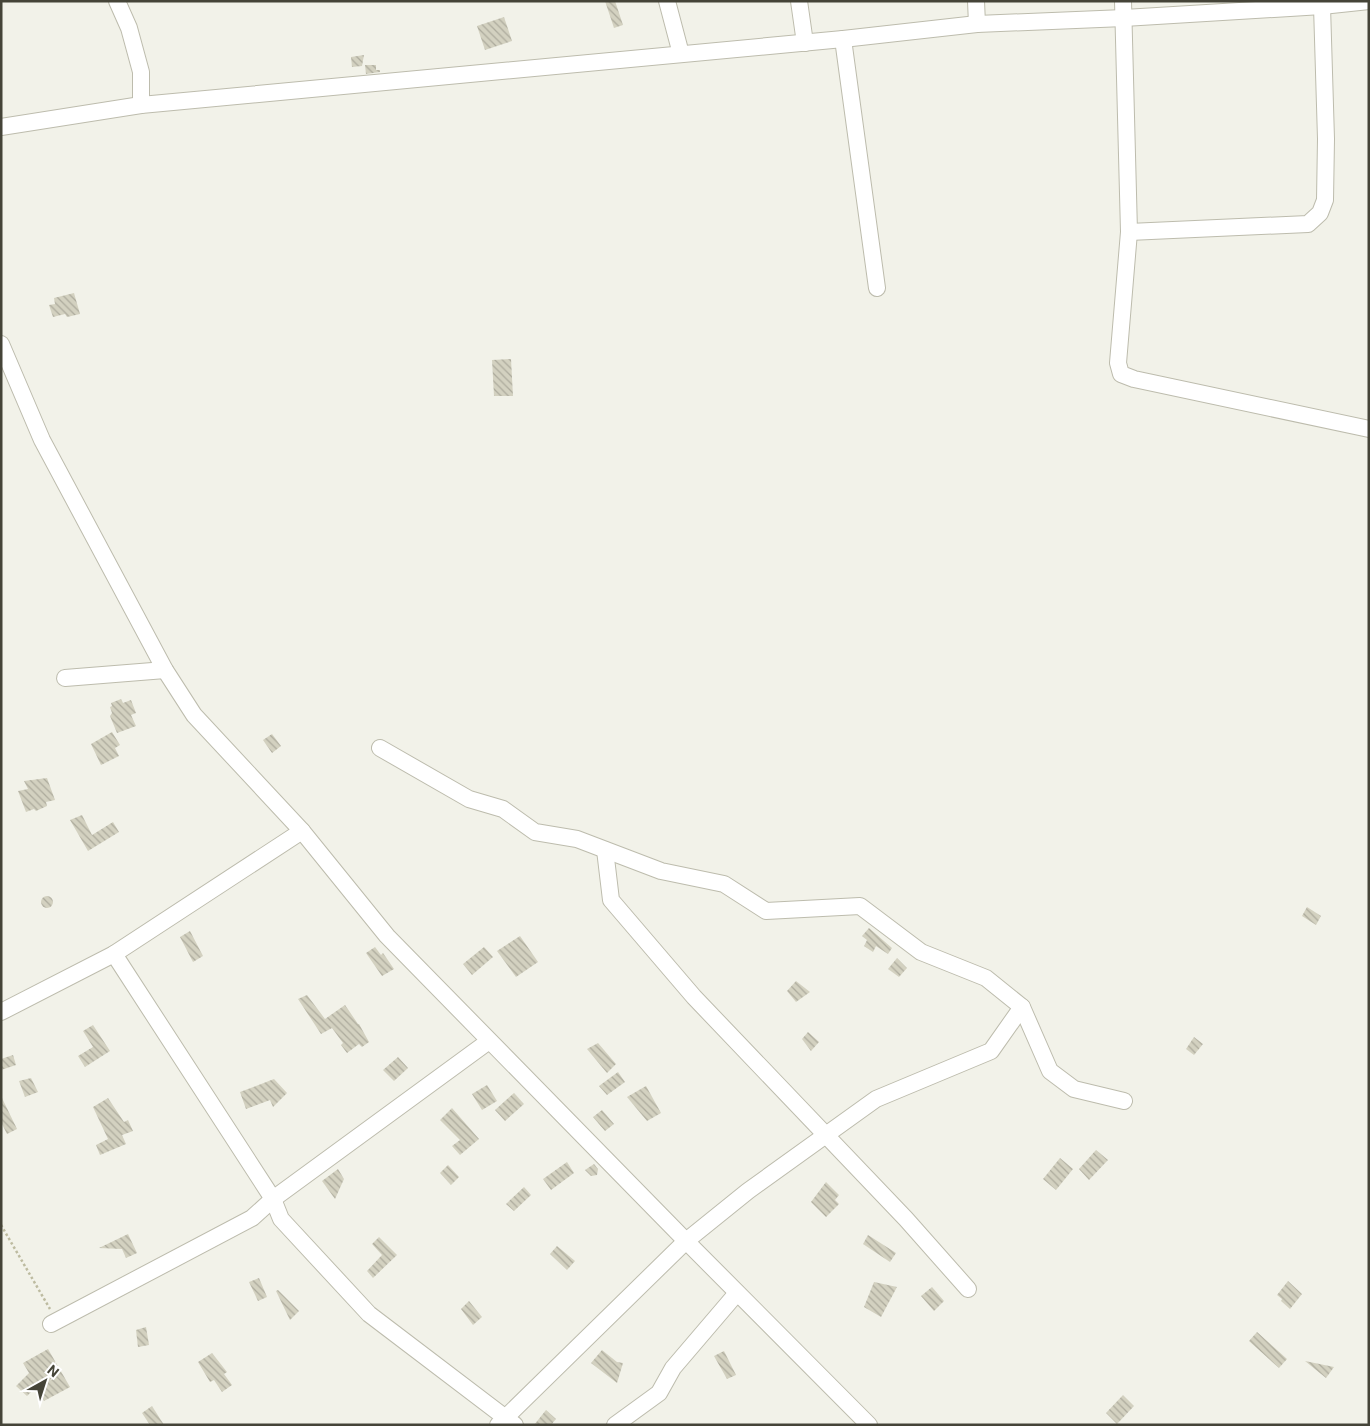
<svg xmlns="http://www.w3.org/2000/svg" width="1370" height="1426" font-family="Roboto,sans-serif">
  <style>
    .building { fill: url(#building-back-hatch) }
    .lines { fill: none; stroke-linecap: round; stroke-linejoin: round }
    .minor-casing { stroke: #bdbcad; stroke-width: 18 }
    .path { stroke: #bdbba0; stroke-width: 2.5; stroke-dasharray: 2.5 2.5; stroke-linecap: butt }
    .minor { stroke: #fff; stroke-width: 16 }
  </style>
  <defs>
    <pattern id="building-back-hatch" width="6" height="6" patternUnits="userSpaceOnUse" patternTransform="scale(1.25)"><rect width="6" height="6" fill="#d3d1c0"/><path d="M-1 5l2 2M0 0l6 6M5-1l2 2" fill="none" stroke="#adab9d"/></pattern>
  </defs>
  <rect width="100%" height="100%" fill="#f2f2e9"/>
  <!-- building -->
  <g class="building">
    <polygon points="605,1 615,1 623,25 614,28"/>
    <polygon points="504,17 512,41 485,50 477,26"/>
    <polygon points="364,55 362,66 352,67 351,57"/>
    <polygon points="365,65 376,65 376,70 380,70 380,72 366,74"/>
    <polygon points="74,293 80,314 67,317 65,314 53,317 49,305 55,304 54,298"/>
    <polygon points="511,359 513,396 494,396 492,360"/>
    <polygon points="121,699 123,703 131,700 136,713 131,715 136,726 117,733 110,716 112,713 110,707 112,706 111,703"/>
    <polygon points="112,732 120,745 115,748 119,756 101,765 91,744"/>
    <polygon points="272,734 281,746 272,753 263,740"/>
    <polygon points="47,778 55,800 46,802 47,806 36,811 34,809 26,812 18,791 28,789 24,781"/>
    <polygon points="82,815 92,835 113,822 119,832 88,851 70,820"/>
    <circle cx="47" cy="902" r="6"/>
    <polygon points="1307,907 1321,916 1316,925 1302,916"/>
    <polygon points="869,928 892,948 888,954 876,946 873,952 864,946 867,940 862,936"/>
    <polygon points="190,931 203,956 193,962 180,937"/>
    <polygon points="520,936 538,962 516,977 497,951"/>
    <polygon points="375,947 381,955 383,953 394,969 382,976 366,953"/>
    <polygon points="484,947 493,957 472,975 463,964"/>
    <polygon points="897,958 907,968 899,977 888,969"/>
    <polygon points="796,981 810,992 796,1002 787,991"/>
    <polygon points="307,995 325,1019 345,1005 358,1024 359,1024 369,1042 362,1047 359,1044 347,1053 341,1045 343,1043 332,1028 321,1034 298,999"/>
    <polygon points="93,1025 110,1051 85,1067 78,1056 93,1047 83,1031"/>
    <polygon points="808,1032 819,1042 811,1051 802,1039"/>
    <polygon points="1194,1037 1203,1044 1194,1055 1186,1049"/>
    <polygon points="598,1043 616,1064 607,1073 587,1049"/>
    <polygon points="13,1055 16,1065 1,1070 1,1059"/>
    <polygon points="398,1057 408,1068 394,1081 383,1070"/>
    <polygon points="618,1072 625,1082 607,1095 599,1086"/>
    <polygon points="31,1078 38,1092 25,1097 19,1081"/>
    <polygon points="274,1079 287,1093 273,1107 270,1100 246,1109 240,1092"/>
    <polygon points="487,1085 497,1101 482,1110 472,1094"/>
    <polygon points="646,1086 661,1113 647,1121 627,1097"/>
    <polygon points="514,1093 524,1104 505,1121 495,1110"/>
    <polygon points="1,1096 17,1129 7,1134 1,1122"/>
    <polygon points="108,1098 124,1122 128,1120 133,1131 122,1135 126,1144 100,1155 96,1145 108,1139 93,1107"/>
    <polygon points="452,1108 479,1139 460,1155 452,1146 460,1140 440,1120"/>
    <polygon points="602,1110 614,1124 605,1131 593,1117"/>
    <polygon points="1096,1150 1108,1160 1089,1180 1079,1169"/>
    <polygon points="1060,1158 1073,1169 1056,1190 1043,1179"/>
    <polygon points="567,1162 574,1173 551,1190 543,1179"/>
    <polygon points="594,1164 598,1169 597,1175 591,1176 585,1170"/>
    <polygon points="448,1165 459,1177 451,1185 440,1173"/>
    <polygon points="338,1169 344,1179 335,1199 322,1181"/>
    <polygon points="826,1182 839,1195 835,1200 839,1204 826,1217 811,1202"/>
    <polygon points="524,1187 531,1195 514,1211 506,1204"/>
    <polygon points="128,1234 137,1253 126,1258 122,1249 99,1248"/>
    <polygon points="868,1235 896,1253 890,1262 863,1244"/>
    <polygon points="379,1237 397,1255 373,1278 367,1271 382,1255 372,1244"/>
    <polygon points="557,1246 575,1261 567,1270 550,1254"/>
    <polygon points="259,1278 267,1297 258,1301 249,1282"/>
    <polygon points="1288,1281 1302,1294 1290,1309 1281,1301 1282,1299 1277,1295"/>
    <polygon points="874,1282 897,1287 881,1317 864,1307"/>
    <polygon points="932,1287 944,1301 934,1311 921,1296"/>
    <polygon points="278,1290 299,1311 290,1320 276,1291"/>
    <polygon points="469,1301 482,1317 473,1325 461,1309"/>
    <polygon points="146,1327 149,1345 138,1347 136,1330"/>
    <polygon points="1257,1332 1287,1359 1279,1368 1249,1341"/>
    <polygon points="48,1349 70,1387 44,1401 36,1387 27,1396 16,1386 29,1373 23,1363"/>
    <polygon points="602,1350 617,1362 623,1363 617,1383 591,1363"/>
    <polygon points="724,1351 736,1375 727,1379 714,1356"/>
    <polygon points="212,1353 227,1372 224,1374 232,1385 222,1392 214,1380 210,1382 198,1362"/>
    <polygon points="1305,1361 1334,1367 1326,1378"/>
    <polygon points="1123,1395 1134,1406 1117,1424 1106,1413"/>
    <polygon points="152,1406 164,1425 150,1425 142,1413"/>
    <polygon points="546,1410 556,1419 551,1425 534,1425"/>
  </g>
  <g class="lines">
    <!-- minor casing -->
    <g class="minor-casing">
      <g id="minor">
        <polyline points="117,1 129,28 141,72 141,105"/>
        <polyline points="667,1 681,54"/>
        <polyline points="799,1 805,43"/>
        <polyline points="976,1 977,24"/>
        <polyline points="1123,1 1129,232 1118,363 1121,374 1134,379 1369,429"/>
        <polyline points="843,39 877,288"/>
        <polyline points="1,127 141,105 843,39 977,24 1124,18 1322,6 1369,1"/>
        <polyline points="1129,232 1308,224 1320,213 1325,200 1326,139 1322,6"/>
        <polyline points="1,344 42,440 165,670 194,715 302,831 387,936 686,1241 869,1425"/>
        <polyline points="65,678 165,670"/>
        <polyline points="380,748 469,799 503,809 535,832 577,839 661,871 724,884 766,911 860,906 921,952 986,978 1022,1007 1050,1071 1074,1089 1124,1101"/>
        <polyline points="605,850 611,900 694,997 906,1219 968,1289"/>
        <polyline points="114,954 273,1199 281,1219 369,1314 515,1425"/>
        <polyline points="1,1012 114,954 302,831"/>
        <polyline points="51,1324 252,1218 273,1199 489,1041"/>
        <polyline points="498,1425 686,1241 748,1191 876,1099 991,1051 1022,1007"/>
        <polyline points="615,1425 659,1393 673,1368 737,1293"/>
      </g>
    </g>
    <!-- path -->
    <polyline class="path" points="1,1225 50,1309"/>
    <!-- minor -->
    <use href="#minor" class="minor"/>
  </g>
  <!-- border -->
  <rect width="1370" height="1426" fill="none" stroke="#454438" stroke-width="5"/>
  <!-- north arrow -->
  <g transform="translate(45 1381) rotate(39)" stroke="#ffffff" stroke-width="4" paint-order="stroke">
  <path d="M0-4L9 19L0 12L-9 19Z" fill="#454438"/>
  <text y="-8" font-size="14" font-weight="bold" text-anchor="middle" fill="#454438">N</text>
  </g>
</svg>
